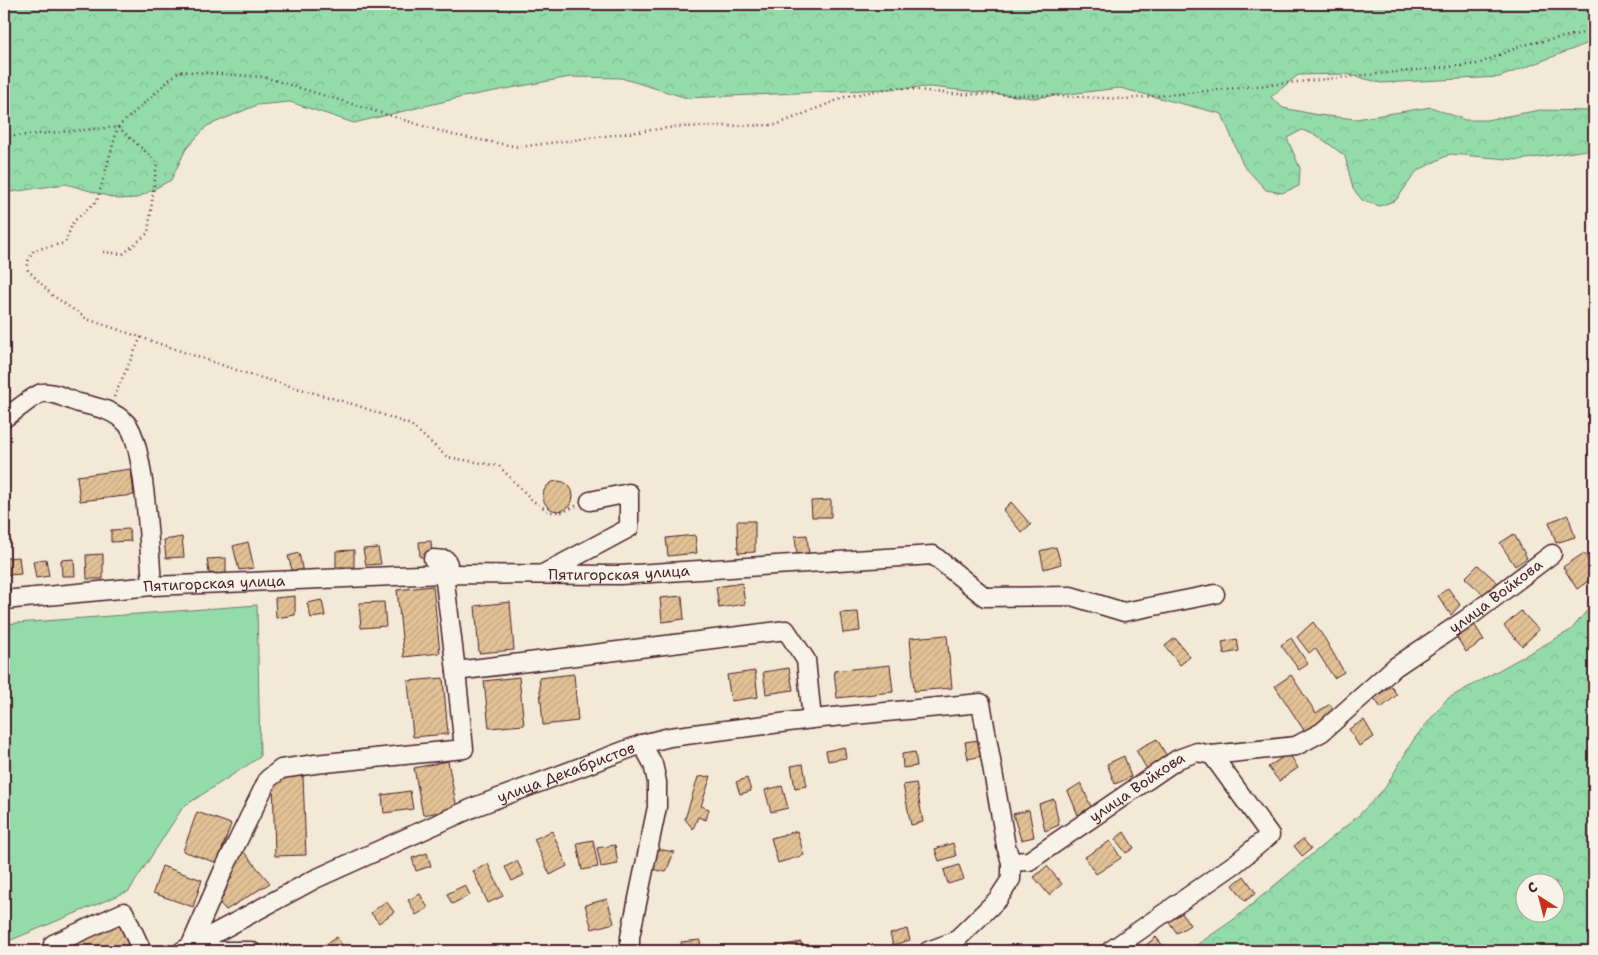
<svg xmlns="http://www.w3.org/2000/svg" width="1598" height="955" font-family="'Shantell Sans',sans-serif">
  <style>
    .grass { fill: #94dbaa; stroke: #6f7d6a }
    .forest { fill: url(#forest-crowns); stroke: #6f7d6a; fill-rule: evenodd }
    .building { fill: url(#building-hatch); stroke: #4a1f2b }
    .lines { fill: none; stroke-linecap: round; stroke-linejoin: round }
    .minor-casing { stroke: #4a1f2b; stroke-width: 21 }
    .path { stroke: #4a1f2b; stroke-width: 2.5; stroke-dasharray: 1 4; stroke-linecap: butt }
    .minor { stroke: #f7f3e8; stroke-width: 18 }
    .labels { text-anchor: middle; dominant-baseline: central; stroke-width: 4.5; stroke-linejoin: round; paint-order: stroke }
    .street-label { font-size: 15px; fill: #4a1f2b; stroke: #f7f3e8 }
  </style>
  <defs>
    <pattern id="forest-crowns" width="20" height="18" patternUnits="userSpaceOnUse" patternTransform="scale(1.25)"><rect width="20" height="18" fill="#94dbaa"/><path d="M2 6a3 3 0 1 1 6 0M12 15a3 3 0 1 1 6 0" fill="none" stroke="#81bc92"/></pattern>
    <pattern id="building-hatch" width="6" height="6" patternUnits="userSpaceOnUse" patternTransform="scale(1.25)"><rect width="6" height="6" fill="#e2c295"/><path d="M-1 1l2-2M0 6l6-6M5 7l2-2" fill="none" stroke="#c3a681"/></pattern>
  </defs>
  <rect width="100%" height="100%" fill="#f3e9d7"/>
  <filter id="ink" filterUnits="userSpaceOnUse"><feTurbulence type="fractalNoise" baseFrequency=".02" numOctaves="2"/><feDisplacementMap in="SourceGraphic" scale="10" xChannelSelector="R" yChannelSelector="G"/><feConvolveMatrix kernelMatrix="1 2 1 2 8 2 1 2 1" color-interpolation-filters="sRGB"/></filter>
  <g filter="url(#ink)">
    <!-- grass -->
    <polygon class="grass" points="257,605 260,757 183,807 129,891 4,943 4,624"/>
    <!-- forest -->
    <g class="forest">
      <polygon points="4,4 1594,4 1594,41 1500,77 1381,83 1347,74 1298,75 1271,97 1283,108 1318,115 1356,119 1431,107 1465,120 1486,120 1540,110 1594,111 1594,151 1587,150 1519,160 1450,154 1417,171 1396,200 1380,206 1363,201 1353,189 1345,156 1318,136 1302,130 1287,138 1300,168 1299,186 1282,193 1266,190 1243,165 1222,114 1120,88 1034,98 930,87 687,98 621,78 570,77 463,97 354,123 290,102 257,105 207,126 186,149 171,180 137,198 118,199 66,184 4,193"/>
      <path d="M1594,602V951H1188L1233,920L1358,816L1385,788L1414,739L1447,699L1571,630ZM1526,882H1556V912H1526Z"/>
    </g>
    <!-- building -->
    <g class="building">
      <polygon points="131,469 134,495 80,501 77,476"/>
      <circle cx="558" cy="496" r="15"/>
      <polygon points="831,500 831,517 812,517 811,501"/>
      <polygon points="1011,502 1031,525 1022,533 1003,510"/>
      <polygon points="1568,515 1575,537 1556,543 1549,522"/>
      <polygon points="737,521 755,521 755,552 738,553"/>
      <polygon points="129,529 131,541 111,542 111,530"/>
      <polygon points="1514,534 1527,558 1515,566 1500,543"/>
      <polygon points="695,535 697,553 668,556 666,538"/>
      <polygon points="807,535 809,554 797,555 795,536"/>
      <polygon points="182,537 184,557 166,558 164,540"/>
      <polygon points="431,541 432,557 420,557 419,542"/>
      <polygon points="248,542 254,568 239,570 233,546"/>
      <polygon points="1056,547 1061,564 1044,569 1040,551"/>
      <polygon points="378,548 381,564 366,565 363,549"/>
      <polygon points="354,550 354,567 336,567 336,551"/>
      <polygon points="299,553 303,573 293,573 288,556"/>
      <polygon points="1584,553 1594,568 1594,577 1577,589 1563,567"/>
      <polygon points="103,554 103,579 87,579 86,555"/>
      <polygon points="19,557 21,574 8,575 6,558"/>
      <polygon points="226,558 226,574 209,573 207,559"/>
      <polygon points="46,559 49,576 36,578 33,561"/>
      <polygon points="74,559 75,576 62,576 61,560"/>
      <polygon points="1478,565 1498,583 1485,596 1465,578"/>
      <polygon points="742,583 745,604 719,608 716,587"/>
      <polygon points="433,586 440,653 404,657 397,590"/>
      <polygon points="1448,588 1460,605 1451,615 1438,596"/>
      <polygon points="295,596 295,615 276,618 275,598"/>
      <polygon points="682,596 684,619 662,622 660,598"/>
      <polygon points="322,600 325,616 311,618 307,603"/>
      <polygon points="384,602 386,626 361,628 359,603"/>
      <polygon points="510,602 514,650 479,653 475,606"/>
      <polygon points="1521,611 1539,630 1522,646 1504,626"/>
      <polygon points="858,612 860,631 843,633 840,613"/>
      <polygon points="1313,622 1325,639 1344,672 1334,678 1315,648 1309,653 1297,637"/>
      <polygon points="1474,624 1484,640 1466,652 1456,636"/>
      <polygon points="947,635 952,688 914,691 910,638"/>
      <polygon points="1175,638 1190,657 1180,665 1165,646"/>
      <polygon points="1291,638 1308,664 1299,670 1281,645"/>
      <polygon points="1237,639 1239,651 1224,654 1222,642"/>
      <polygon points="890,665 893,692 837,698 834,671"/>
      <polygon points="789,668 793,690 766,694 763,672"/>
      <polygon points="755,671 758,697 731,701 727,675"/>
      <polygon points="574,674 578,721 543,725 539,678"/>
      <polygon points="1291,675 1316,713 1330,704 1337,715 1307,735 1275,686"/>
      <polygon points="519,677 524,725 489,728 484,681"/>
      <polygon points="443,678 448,734 413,737 408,681"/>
      <polygon points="1391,686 1397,695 1381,708 1374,698"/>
      <polygon points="1364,720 1374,737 1359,746 1349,729"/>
      <polygon points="1157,739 1169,760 1148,771 1136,750"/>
      <polygon points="979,740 982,756 968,759 965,742"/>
      <polygon points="844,747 846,758 828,761 826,751"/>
      <polygon points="915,752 917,766 903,768 902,754"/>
      <polygon points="1289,753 1298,768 1279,781 1268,767"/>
      <polygon points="1124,756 1131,777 1115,784 1107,764"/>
      <polygon points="448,761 457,809 423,815 414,768"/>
      <polygon points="803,764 807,786 795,788 791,766"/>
      <polygon points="303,776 306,855 275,856 273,777"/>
      <polygon points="711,776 701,806 709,809 706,820 698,817 693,829 685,819 698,777"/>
      <polygon points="747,778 751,791 740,794 736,782"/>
      <polygon points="916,783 923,822 911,825 903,785"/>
      <polygon points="1081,783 1091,807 1078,815 1068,791"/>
      <polygon points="782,786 788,808 771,812 765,790"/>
      <polygon points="410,791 413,809 384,813 382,795"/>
      <polygon points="1054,799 1059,825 1045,831 1039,804"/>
      <polygon points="1029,810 1034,837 1021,840 1013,814"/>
      <polygon points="197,812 231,824 217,863 183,851"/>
      <polygon points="552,831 567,866 550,875 534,839"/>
      <polygon points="797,831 804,855 778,863 771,838"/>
      <polygon points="1124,832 1134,848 1126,853 1115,839"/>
      <polygon points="1303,839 1311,849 1302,856 1294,846"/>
      <polygon points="593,840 598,867 582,870 577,843"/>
      <polygon points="1110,841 1121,858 1096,874 1085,857"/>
      <polygon points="953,843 956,856 939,861 935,849"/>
      <polygon points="615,845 618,864 601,867 597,848"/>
      <polygon points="657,849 674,852 666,872 651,869"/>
      <polygon points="243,851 270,883 226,910 217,900"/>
      <polygon points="427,853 431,866 416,871 412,858"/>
      <polygon points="517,861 524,875 512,881 505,867"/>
      <polygon points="488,864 503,896 488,903 473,871"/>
      <polygon points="959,865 964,879 948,884 944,870"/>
      <polygon points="162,866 202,880 193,907 153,893"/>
      <polygon points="1047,866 1062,884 1049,895 1034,877"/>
      <polygon points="1244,876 1256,893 1245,901 1233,885"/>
      <polygon points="465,885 470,895 452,904 447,894"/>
      <polygon points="420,894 428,908 416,915 408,900"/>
      <polygon points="607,899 614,923 592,929 585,905"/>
      <polygon points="386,901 394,912 379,923 371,913"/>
      <polygon points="1179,909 1190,925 1177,933 1166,918"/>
      <polygon points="122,919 135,946 125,951 64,951 62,948"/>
      <polygon points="907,929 910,940 893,945 890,934"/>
      <polygon points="337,937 346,951 326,951 323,946"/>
      <polygon points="1156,937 1167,951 1141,951 1140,950"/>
      <polygon points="700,940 701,951 682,951 681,942"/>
      <polygon points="801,942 803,951 786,951 784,945"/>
    </g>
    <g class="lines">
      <!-- minor casing -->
      <g class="minor-casing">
        <g id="minor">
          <path d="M4,418C14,413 33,395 42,393C54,391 68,400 79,403C97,407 114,410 127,424C145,444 150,556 152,586"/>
          <polyline points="433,559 446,560 448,564 447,574"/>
          <polyline points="444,574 456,671"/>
          <polyline points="543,574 629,528 629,493 590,501"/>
          <path id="s1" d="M4,600L152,586L444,574L620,575L933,555L985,597L1071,596L1124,612L1215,594"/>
          <polyline points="190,947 224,869 268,779 281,769 315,764 464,749 456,671 786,630 806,660 812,719"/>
          <polyline points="56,951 53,944 124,912 142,951"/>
          <path id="s2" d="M182,951L315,879L477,806L642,744L670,737L812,719L981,703L1006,846L1011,862L1029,861L1178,759L1197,752L1212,755L1296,746L1322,732L1395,667L1465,620L1552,554"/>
          <polyline points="211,951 251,951"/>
          <polyline points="630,951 630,937 657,807 657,782 653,764 642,744"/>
          <polyline points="928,951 955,941 998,899 1011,879 1011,862"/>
          <polyline points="1110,951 1236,863 1270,835 1212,755"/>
        </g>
      </g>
      <!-- path -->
      <g class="path">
        <polyline points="4,137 118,127 157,162 148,233 123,254 103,252"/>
        <polyline points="114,397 141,337"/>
        <polyline points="576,506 563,512 550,512 533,501 499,466 447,457 411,425 356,405 248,374 87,319 52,295 28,270 27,263 34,250 65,243 73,222 97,201 118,127 179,71 264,77 453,135 519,147 675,127 776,125 845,97 895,87 951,94 1036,95 1126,99 1478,64 1523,45 1594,31"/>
      </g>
      <!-- minor -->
      <use href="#minor" class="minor"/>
    </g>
  </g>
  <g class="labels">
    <!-- street labels -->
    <g class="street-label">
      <text stroke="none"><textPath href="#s1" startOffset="616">Пятигорская улица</textPath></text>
      <text stroke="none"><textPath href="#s1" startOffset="211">Пятигорская улица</textPath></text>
      <text stroke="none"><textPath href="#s2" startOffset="1578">улица Войкова</textPath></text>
      <text stroke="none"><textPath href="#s2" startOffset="424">улица Декабристов</textPath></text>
      <text stroke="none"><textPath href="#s2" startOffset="1158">улица Войкова</textPath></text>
    </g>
  </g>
  <!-- margin -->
  <rect width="1598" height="955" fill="none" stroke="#f7f3e8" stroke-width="20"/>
  <rect x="10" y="10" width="1578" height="935" fill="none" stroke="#4a1f2b" stroke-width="2" filter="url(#ink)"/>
  <!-- north arrow -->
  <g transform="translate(1540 898) rotate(324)"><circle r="24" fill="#f7f3e8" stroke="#b29e9c"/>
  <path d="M0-4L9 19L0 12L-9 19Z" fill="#c8321e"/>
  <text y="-8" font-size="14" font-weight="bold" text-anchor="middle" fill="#4a1f2b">С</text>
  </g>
</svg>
